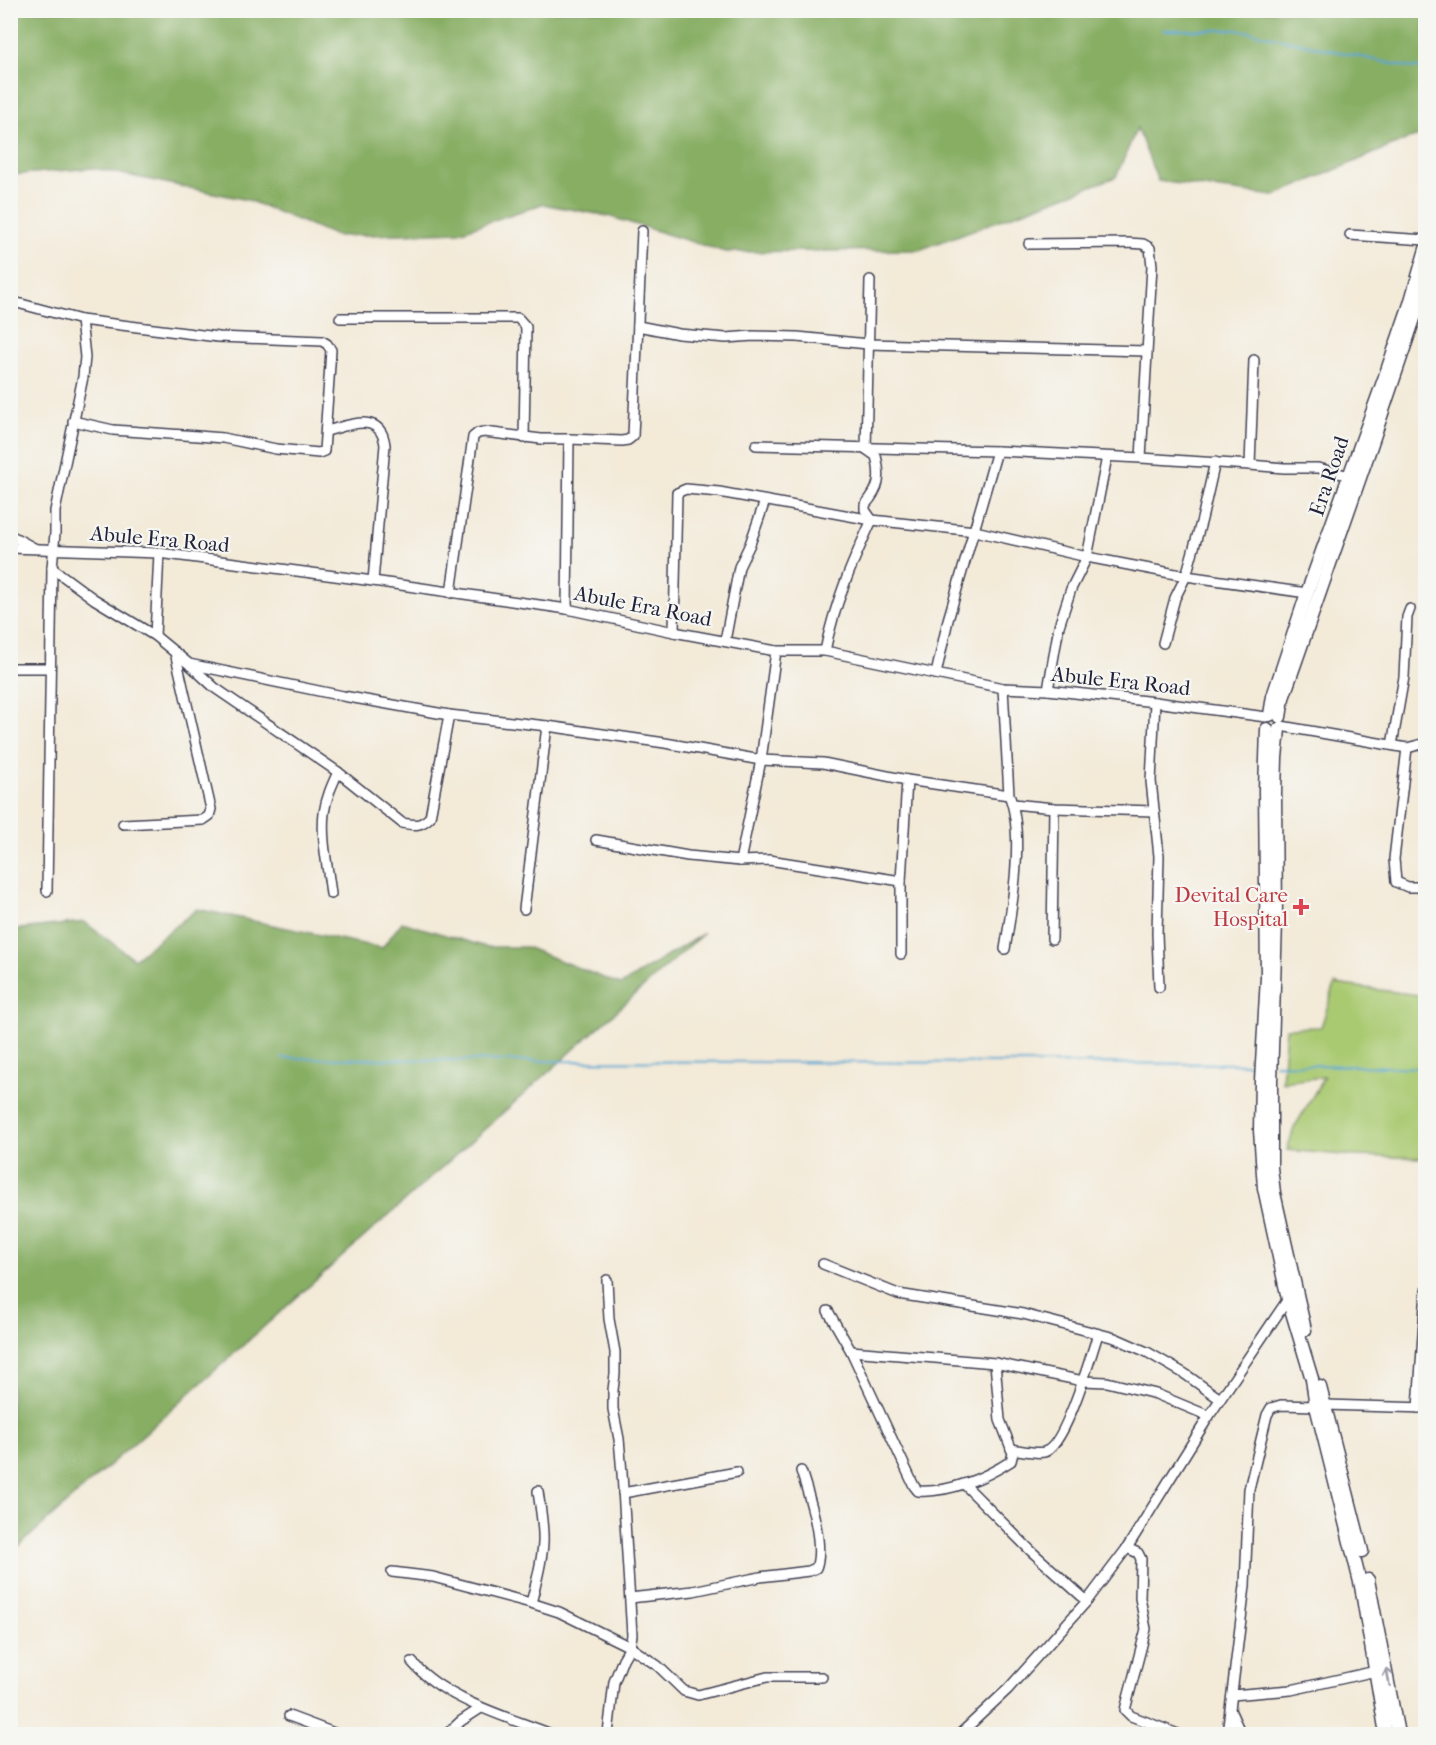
<svg xmlns="http://www.w3.org/2000/svg" width="1436" height="1745" font-family="'IM FELL French Canon',serif">
  <style>
    .green { fill: #aaca72; stroke: #667656; stroke-width: 1.5 }
    .forest { fill: #87ae64; stroke: #546850; stroke-width: 1.5 }
    .lines { fill: none; stroke-linecap: round; stroke-linejoin: round }
    .stream { stroke: #58a5d1; stroke-width: 2 }
    .minor-casing { stroke: #414053; stroke-width: 12 }
    .major-casing { stroke: #414053; stroke-width: 15 }
    .minor { stroke: #fff; stroke-width: 9 }
    .major { stroke: #fff; stroke-width: 12 }
    .oneway { stroke: #9c9ca7 }
    .health-dot { fill: #e0444e; stroke: #f6f6f2; stroke-width: 2 }
    .labels { text-anchor: middle; dominant-baseline: central; stroke-width: 4.5; stroke-linejoin: round; paint-order: stroke }
    .street-label { font-size: 21px; fill: #22223b; stroke: #f6f6f2 }
    .health-label { font-size: 21px; fill: #be3a42; stroke: #f6f6f2; text-anchor: end }
  </style>
  <rect width="100%" height="100%" fill="#f6f6f2"/>
  <filter id="ink" filterUnits="userSpaceOnUse"><feTurbulence type="fractalNoise" baseFrequency=".0167" numOctaves="2"/><feDisplacementMap in="SourceGraphic" scale="12" xChannelSelector="R" yChannelSelector="G"/><feConvolveMatrix kernelMatrix="1 2 1 2 8 2 1 2 1" color-interpolation-filters="sRGB"/></filter>
  <filter id="wash" filterUnits="userSpaceOnUse"><feTurbulence type="fractalNoise" baseFrequency=".008" numOctaves="4" result="noise"/><feDisplacementMap in="SourceGraphic" scale="24" xChannelSelector="R" yChannelSelector="G"/><feGaussianBlur stdDeviation="1.35" result="paint"/><feColorMatrix in="noise" values="0 0 0 0 0 0 0 0 0 0 0 0 0 0 0 0 0 1.4 0 .05"/><feComposite in="paint" operator="in"/></filter>
  <g filter="url(#wash)">
    <rect width="100%" height="100%" fill="#f3ead8"/>
    <!-- green -->
    <polygon class="green" points="1335,984 1425,996 1425,1158 1354,1156 1287,1150 1294,1128 1324,1077 1282,1082 1286,1028 1321,1027"/>
    <!-- forest -->
    <g class="forest">
      <polygon points="11,11 1425,11 1425,135 1408,139 1274,196 1158,181 1137,128 1116,177 919,250 725,252 608,216 542,204 459,232 337,236 248,200 93,168 11,175"/>
      <polygon points="197,909 382,948 402,922 486,947 526,947 621,985 704,933 11,1553 11,930 84,922 134,959"/>
    </g>
    <g class="lines">
      <!-- stream -->
      <g class="stream">
        <polyline points="1163,30 1241,30 1407,67 1426,69"/>
        <polyline points="282,1058 518,1061 1258,1064"/>
        <polyline points="1275,1064 1426,1068"/>
      </g>
    </g>
  </g>
  <g filter="url(#ink)">
    <g class="lines">
      <!-- minor casing -->
      <g class="minor-casing">
        <g id="minor">
          <polyline points="1350,235 1426,240"/>
          <polyline points="1029,244 1128,243 1143,244 1150,248 1152,266 1141,458"/>
          <polyline points="10,301 81,320 218,337 322,341 327,344 331,350 324,451 319,453 276,449 223,438 198,436 113,430 73,421"/>
          <polyline points="340,318 518,318 526,327 524,438"/>
          <polyline points="81,320 85,357 83,377 55,511 55,533 52,568 94,599 155,636 189,664 343,696 449,715 547,726 665,743 761,760 823,763 907,780 1009,795"/>
          <polyline points="638,326 679,334 726,338 753,336 797,337 868,344 1146,351"/>
          <path d="M327,431C349,425 381,411 385,445L373,581"/>
          <polyline points="756,445 997,451 1141,458 1250,465 1284,468 1318,468 1350,476"/>
          <polyline points="866,449 870,280"/>
          <polyline points="1250,465 1254,360"/>
          <polyline points="10,535 34,548"/>
          <polyline points="10,548 159,553 373,581 567,609 674,632 776,651 825,651 1003,688 1048,690 1155,702 1266,717"/>
          <polyline points="451,593 473,437 478,433 484,432 541,439 569,439 622,441 628,440 633,436 642,231"/>
          <polyline points="567,609 569,439"/>
          <polyline points="674,632 677,493 686,489 719,492 872,520 975,531 1087,557 1186,576 1307,593"/>
          <polyline points="155,636 159,553"/>
          <polyline points="725,641 739,567 750,544 765,501"/>
          <polyline points="1163,643 1175,598 1186,576 1202,519 1215,462"/>
          <path d="M825,651C834,605 852,563 872,520L865,510V505C880,488 881,477 876,456L866,449"/>
          <path d="M190,665L215,688L338,772L402,823C414,825 420,827 430,817L449,715"/>
          <polyline points="10,668 50,668"/>
          <polyline points="936,674 948,620 997,451"/>
          <path d="M1003,688L1009,795C1025,833 1012,908 1005,949"/>
          <polyline points="1048,690 1059,626 1071,589 1087,557 1107,457"/>
          <polyline points="1155,702 1151,781 1159,856 1157,933 1159,987"/>
          <polyline points="1281,726 1407,748 1426,743"/>
          <polyline points="1392,745 1404,677 1407,617 1410,609"/>
          <polyline points="1407,748 1394,859 1396,882 1408,887 1426,887"/>
          <polyline points="1013,804 1054,808 1154,811"/>
          <polyline points="123,824 203,820 209,816 211,809 175,652"/>
          <polyline points="596,840 688,856 740,861 769,860 901,881"/>
          <polyline points="740,861 761,760 776,651"/>
          <polyline points="47,891 52,568"/>
          <path d="M331,894C328,868 321,839 324,813C326,798 332,785 338,772"/>
          <polyline points="524,909 547,726"/>
          <polyline points="1052,939 1054,808"/>
          <polyline points="901,954 901,881 907,780"/>
          <polyline points="823,1264 898,1294 1023,1314 1115,1338 1147,1352 1185,1374 1220,1399"/>
          <polyline points="607,1280 609,1319 615,1352 615,1374 613,1390 613,1409 619,1439 622,1473 632,1635 630,1647 623,1659 614,1682 608,1734"/>
          <path d="M828,1311L851,1351L914,1486L918,1491C949,1493 985,1478 1011,1461L1013,1453L1000,1420L995,1363"/>
          <polyline points="851,1351 995,1363 1083,1381 1107,1382 1156,1394 1209,1416"/>
          <polyline points="1325,1405 1426,1408"/>
          <polyline points="1418,1408 1426,1290"/>
          <path d="M1011,1449C1020,1450 1037,1454 1044,1452C1065,1448 1091,1355 1098,1334"/>
          <polyline points="964,1484 1031,1551 1087,1601"/>
          <polyline points="623,1493 737,1472"/>
          <polyline points="1127,1548 1138,1553 1141,1559 1140,1598 1146,1629 1125,1710 1131,1716 1178,1734"/>
          <polyline points="392,1572 433,1577 531,1603 559,1612 630,1647 658,1666 684,1691 698,1695 767,1677 822,1677"/>
          <path d="M630,1598L693,1591L760,1577L809,1571L816,1568C825,1544 809,1496 801,1471"/>
          <path d="M531,1603C536,1583 542,1563 543,1543C544,1525 540,1508 538,1491"/>
          <path d="M412,1662C445,1700 505,1716 551,1734"/>
          <polyline points="1232,1695 1291,1690 1376,1671"/>
          <polyline points="1231,1712 1241,1734"/>
          <polyline points="289,1716 337,1734"/>
          <polyline points="447,1734 461,1721 481,1708"/>
          <polyline points="960,1734 1008,1689 1087,1601 1127,1548 1209,1416 1288,1299"/>
          <polyline points="1227,1734 1245,1586 1249,1489 1267,1415 1271,1408 1281,1405 1316,1406"/>
        </g>
      </g>
      <!-- major casing -->
      <g class="major-casing">
        <g id="major">
          <polyline points="1270,715 1273,696 1307,593 1383,382 1410,304 1426,249"/>
          <polyline points="1280,717 1283,698 1372,443 1426,283"/>
          <polyline points="1267,729 1265,790 1267,977 1261,1081 1260,1130 1264,1188 1288,1299 1312,1379 1316,1406 1361,1586 1386,1734"/>
          <polyline points="1279,729 1276,758 1275,793 1276,921 1271,1081 1271,1168 1274,1193 1305,1330"/>
          <polyline points="1320,1387 1362,1551"/>
          <polyline points="1368,1580 1398,1734"/>
        </g>
      </g>
      <!-- minor -->
      <use href="#minor" class="minor"/>
      <!-- major -->
      <use href="#major" class="major"/>
    </g>
    <!-- one-way arrows -->
    <defs><path id="oneway-shaft" d="M-6 0H5M1.5-3L5.5 0L1.5 3" fill="none" stroke-width="1.6" stroke-linecap="round" stroke-linejoin="round" transform="scale(1.5)"/></defs>
    <use class="oneway" href="#oneway-shaft" transform="translate(1388 1677) rotate(-101)"/>
  </g>
  <!-- markers -->
  <path class="health-dot" d="M1298 898h6v6h6v6h-6v6h-6v-6h-6v-6h6z"/>
  <g class="labels">
    <!-- street labels -->
    <g class="street-label">
      <text transform="translate(1329 476) rotate(-71)">Era Road</text>
      <text transform="translate(160 539) rotate(5)">Abule Era Road</text>
      <text transform="translate(643 606) rotate(11)">Abule Era Road</text>
      <text transform="translate(1121 681) rotate(6)">Abule Era Road</text>
    </g>
    <!-- health labels -->
    <g class="health-label">
      <text x="1288" y="895">Devital Care<tspan x="1288" dy="24">Hospital</tspan></text>
    </g>
  </g>
  <!-- margin -->
  <rect width="1436" height="1745" fill="none" stroke="#f6f6f2" stroke-width="36"/>
</svg>
